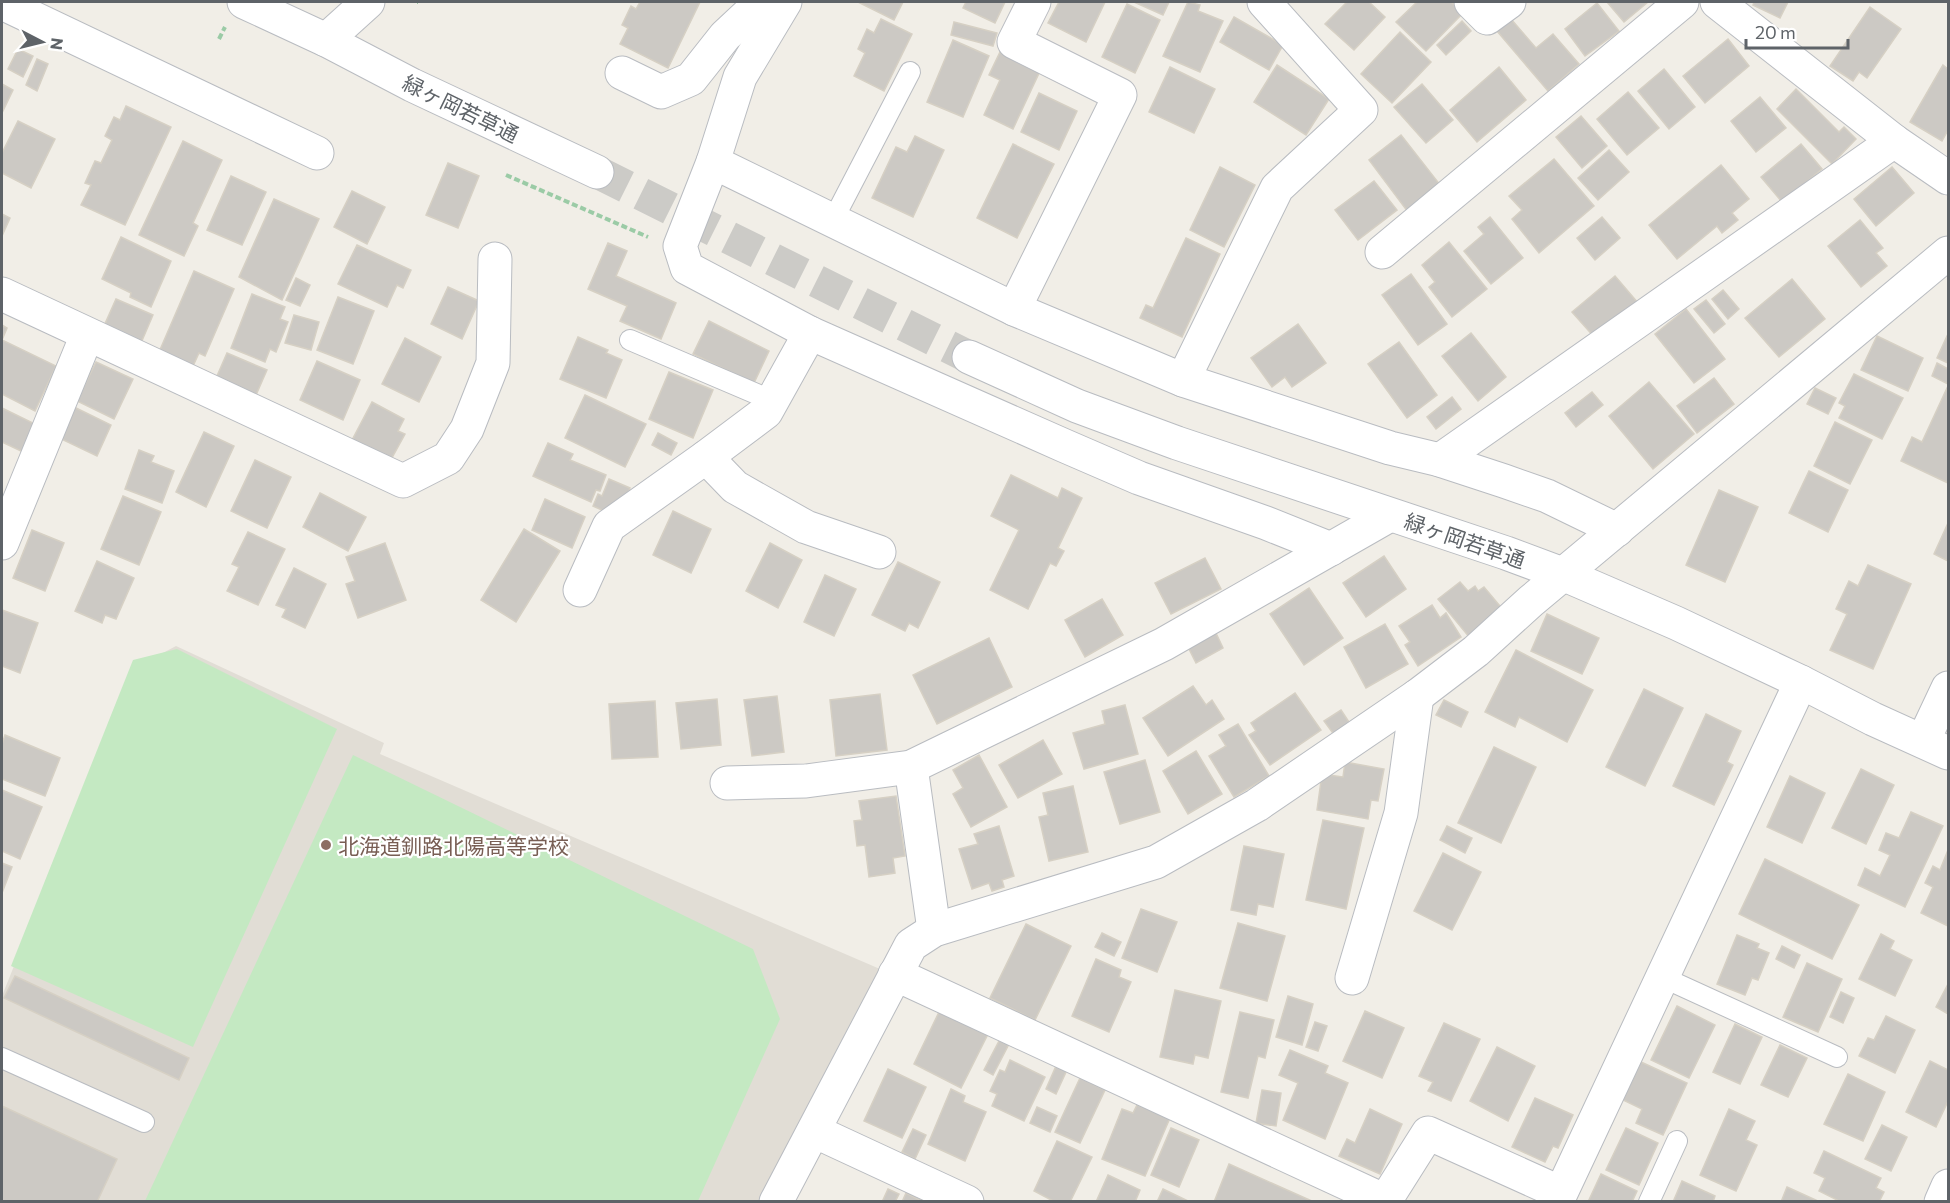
<svg xmlns="http://www.w3.org/2000/svg" width="1950" height="1203" font-family="Commissioner,'Noto Sans JP',sans-serif">
  <style>
    .education { fill: #e1ddd5 }
    .green { fill: #c4e9c2 }
    .building { fill: #ccc9c4; stroke: #d6d0c4; stroke-width: 1.5 }
    .lines { fill: none; stroke-linecap: round; stroke-linejoin: round }
    .tertiary-tunnel { stroke: #cccbc7; stroke-width: 33; stroke-dasharray: 33 16; stroke-linecap: butt }
    .service-casing { stroke: #b9bcc1; stroke-width: 22 }
    .minor-casing { stroke: #b9bcc1; stroke-width: 35 }
    .tertiary-casing { stroke: #b9bcc1; stroke-width: 35 }
    .path { stroke: #9bcba6; stroke-width: 4; stroke-dasharray: 6 3; stroke-linecap: butt }
    .service { stroke: #fff; stroke-width: 20 }
    .minor { stroke: #fff; stroke-width: 33 }
    .tertiary { stroke: #fff; stroke-width: 33 }
    .education-dot { fill: #8d6e63; stroke: #fff; stroke-width: 2 }
    .labels { text-anchor: middle; dominant-baseline: central; stroke-width: 4.5; stroke-linejoin: round; paint-order: stroke }
    .street-label { font-size: 21px; fill: #5e6368; stroke: #fff }
    .education-label { font-size: 21px; fill: #785e54; stroke: #fff; text-anchor: start }
  </style>
  <rect width="100%" height="100%" fill="#f1eee7"/>
  <!-- education -->
  <polygon class="education" points="176,646 384,743 380,754 880,969 764,1202 2,1201 2,996 133,669"/>
  <!-- green -->
  <g class="green">
    <polygon points="177,649 337,729 193,1047 11,966 133,660"/>
    <polygon points="353,755 753,949 780,1019 698,1201 145,1201"/>
  </g>
  <!-- building -->
  <g class="building">
    <polygon points="640,2 700,2 668,68 620,44 628,28 622,25 631,6 636,9"/>
    <polygon points="858,2 903,2 894,20"/>
    <polygon points="966,2 1005,2 995,23 963,8"/>
    <polygon points="1059,2 1105,2 1086,42 1048,23"/>
    <polygon points="1134,2 1169,2 1163,15"/>
    <polygon points="1188,2 1200,5 1198,11 1223,21 1200,72 1163,56"/>
    <polygon points="1347,2 1369,2 1385,17 1354,50 1325,24"/>
    <polygon points="1417,2 1451,2 1463,13 1426,51 1396,22"/>
    <polygon points="1607,2 1648,2 1624,22"/>
    <polygon points="1754,2 1788,2 1780,18 1753,5"/>
    <polygon points="1597,3 1619,31 1585,56 1565,29"/>
    <polygon points="1127,4 1160,20 1135,73 1102,57"/>
    <polygon points="1870,7 1901,29 1867,78 1859,72 1853,81 1830,66"/>
    <polygon points="1234,17 1283,45 1269,70 1220,42"/>
    <polygon points="881,19 912,34 884,91 854,76 865,53 858,49 867,29 874,33"/>
    <polygon points="1511,19 1536,48 1553,34 1579,64 1548,91 1497,31"/>
    <polygon points="1462,21 1471,31 1446,55 1437,45"/>
    <polygon points="954,22 997,33 993,46 951,35"/>
    <polygon points="1400,32 1431,62 1392,103 1361,74"/>
    <polygon points="1728,39 1749,66 1705,103 1683,76"/>
    <polygon points="953,40 989,56 963,117 927,102"/>
    <polygon points="18,49 33,56 23,77 8,69"/>
    <polygon points="1000,52 1040,71 1013,129 984,115 1000,80 989,75"/>
    <polygon points="37,59 48,64 37,91 26,85"/>
    <polygon points="1277,65 1329,99 1306,135 1254,102"/>
    <polygon points="1943,65 1948,69 1948,130 1942,141 1910,122"/>
    <polygon points="1170,67 1215,89 1194,133 1149,112"/>
    <polygon points="1499,67 1526,100 1477,142 1450,110"/>
    <polygon points="1664,69 1695,107 1669,129 1638,91"/>
    <polygon points="2,84 13,90 2,113"/>
    <polygon points="1422,84 1453,120 1426,143 1394,107"/>
    <polygon points="1796,89 1839,132 1844,127 1856,139 1832,164 1777,109"/>
    <polygon points="1628,92 1659,128 1627,155 1597,119"/>
    <polygon points="1039,93 1077,111 1059,150 1021,132"/>
    <polygon points="1760,97 1786,128 1756,152 1731,121"/>
    <polygon points="126,106 171,127 125,225 81,205 91,185 85,183 95,161 101,163 112,140 105,136 114,117 120,120"/>
    <polygon points="1581,116 1607,146 1582,168 1556,137"/>
    <polygon points="18,121 55,139 31,188 2,173 2,153"/>
    <polygon points="1401,135 1441,186 1408,212 1369,160"/>
    <polygon points="915,136 944,150 913,217 872,198 896,147 907,152"/>
    <polygon points="183,141 222,160 193,223 198,226 184,256 139,235"/>
    <polygon points="1013,144 1054,164 1017,238 977,218"/>
    <polygon points="1801,144 1822,169 1782,202 1761,177"/>
    <polygon points="1609,150 1629,172 1598,200 1578,178"/>
    <polygon points="1554,159 1594,206 1539,253 1512,219 1522,210 1509,196"/>
    <polygon points="448,163 479,176 458,228 426,215"/>
    <polygon points="1721,165 1749,199 1732,213 1738,220 1722,233 1717,226 1677,259 1649,225"/>
    <polygon points="1220,167 1255,185 1224,247 1190,230"/>
    <polygon points="1892,167 1914,193 1876,226 1854,199"/>
    <polygon points="231,176 266,192 242,245 207,230"/>
    <polygon points="1374,181 1397,210 1358,240 1335,210"/>
    <polygon points="352,191 385,207 367,244 334,227"/>
    <polygon points="274,199 319,219 282,300 239,277"/>
    <polygon points="2,214 10,218 2,236"/>
    <polygon points="1490,217 1523,258 1491,284 1464,251 1484,234 1478,227"/>
    <polygon points="1602,217 1620,238 1595,260 1577,238"/>
    <polygon points="1860,220 1883,248 1876,253 1887,266 1861,287 1828,246"/>
    <polygon points="121,237 171,261 151,307 130,297 131,293 102,279"/>
    <polygon points="1186,238 1220,254 1182,337 1140,318 1146,305 1153,308"/>
    <polygon points="1449,242 1487,289 1452,317 1429,287 1435,282 1422,265"/>
    <polygon points="608,243 627,251 616,276 676,303 661,339 620,321 627,306 588,289"/>
    <polygon points="357,245 411,270 403,288 397,285 387,307 338,284"/>
    <polygon points="194,271 234,289 205,356 199,353 193,366 159,352"/>
    <polygon points="1411,274 1447,324 1418,345 1382,295"/>
    <polygon points="1615,276 1638,303 1596,339 1572,312"/>
    <polygon points="296,278 310,285 300,306 286,300"/>
    <polygon points="1792,279 1825,319 1779,357 1745,318"/>
    <polygon points="448,287 479,301 462,339 431,324"/>
    <polygon points="1723,290 1739,309 1728,319 1712,299"/>
    <polygon points="252,294 285,307 280,319 288,322 276,352 270,349 265,362 231,348"/>
    <polygon points="338,297 374,311 353,364 317,350"/>
    <polygon points="116,299 153,315 141,343 104,326"/>
    <polygon points="1706,300 1725,324 1714,333 1694,309"/>
    <polygon points="1686,309 1725,359 1694,383 1655,334"/>
    <polygon points="294,315 319,322 311,350 285,343"/>
    <polygon points="709,321 769,351 754,383 693,354"/>
    <polygon points="1298,324 1326,363 1292,387 1285,377 1272,387 1251,358"/>
    <polygon points="2,325 7,328 2,340 56,366 35,411 2,394"/>
    <polygon points="1471,333 1506,377 1478,401 1442,356"/>
    <polygon points="1877,336 1923,358 1908,391 1861,370"/>
    <polygon points="1947,336 1948,337 1948,363 1937,358"/>
    <polygon points="578,337 608,350 606,353 622,360 606,398 560,379"/>
    <polygon points="405,338 441,357 419,402 382,384"/>
    <polygon points="1399,342 1437,395 1407,418 1368,364"/>
    <polygon points="227,353 267,370 253,402 213,385"/>
    <polygon points="317,361 360,380 343,420 300,400"/>
    <polygon points="96,362 133,379 114,419 77,401"/>
    <polygon points="1937,363 1948,369 1948,384 1932,376"/>
    <polygon points="669,372 713,390 693,438 649,419"/>
    <polygon points="1854,374 1903,398 1882,439 1839,418 1845,406 1839,403"/>
    <polygon points="1714,378 1734,404 1697,433 1677,406"/>
    <polygon points="1649,382 1694,434 1653,469 1609,416"/>
    <polygon points="1815,388 1836,398 1828,414 1807,404"/>
    <polygon points="1947,388 1948,389 1948,483 1901,461 1912,437 1922,442"/>
    <polygon points="1592,392 1603,405 1576,427 1565,413"/>
    <polygon points="585,395 646,424 625,467 565,438"/>
    <polygon points="1452,397 1461,409 1436,429 1427,417"/>
    <polygon points="372,402 404,419 398,431 405,434 388,465 350,444"/>
    <polygon points="72,406 111,425 97,456 57,437"/>
    <polygon points="2,408 35,424 23,452 2,442"/>
    <polygon points="1835,422 1872,440 1850,484 1814,466"/>
    <polygon points="204,432 234,446 206,507 176,492"/>
    <polygon points="658,433 677,443 671,455 652,445"/>
    <polygon points="548,443 573,454 570,460 606,475 600,491 596,490 591,502 533,476"/>
    <polygon points="139,450 154,456 151,462 174,471 162,503 125,489"/>
    <polygon points="255,460 291,477 267,528 231,511"/>
    <polygon points="1809,471 1848,490 1828,532 1789,513"/>
    <polygon points="1011,475 1058,498 1062,488 1082,498 1058,548 1064,551 1056,566 1050,563 1028,609 990,590 1019,530 991,516"/>
    <polygon points="609,479 630,488 624,503 613,515 593,506 598,494 602,496"/>
    <polygon points="1719,490 1758,507 1725,582 1686,565"/>
    <polygon points="320,493 366,517 348,551 303,527"/>
    <polygon points="123,496 161,512 139,565 101,549"/>
    <polygon points="545,499 585,517 572,548 532,530"/>
    <polygon points="673,511 711,529 691,573 653,555"/>
    <polygon points="1948,523 1948,561 1934,554"/>
    <polygon points="524,529 560,551 516,622 481,600"/>
    <polygon points="32,530 64,543 45,591 13,578"/>
    <polygon points="248,532 285,549 258,605 227,591 239,567 232,564"/>
    <polygon points="385,543 406,600 358,618 346,584 355,581 346,557"/>
    <polygon points="770,543 802,560 778,608 746,591"/>
    <polygon points="1384,556 1406,589 1366,617 1343,583"/>
    <polygon points="1205,558 1221,589 1171,614 1155,583"/>
    <polygon points="97,561 134,578 116,619 105,615 102,623 75,611"/>
    <polygon points="898,562 940,582 918,628 909,623 905,631 872,615"/>
    <polygon points="1868,565 1911,584 1873,669 1830,650 1847,614 1836,609 1849,581 1858,586"/>
    <polygon points="294,568 326,584 305,628 282,617 286,609 276,605"/>
    <polygon points="825,575 856,589 834,636 804,622"/>
    <polygon points="1460,582 1468,591 1475,586 1478,591 1484,587 1504,611 1470,638 1438,599"/>
    <polygon points="1309,588 1343,638 1304,665 1270,614"/>
    <polygon points="1102,599 1123,635 1085,657 1065,620"/>
    <polygon points="1432,605 1440,618 1446,613 1461,637 1418,666 1405,645 1410,642 1399,626"/>
    <polygon points="2,610 38,623 20,673 2,666"/>
    <polygon points="1547,614 1599,638 1582,674 1531,651"/>
    <polygon points="1385,624 1408,664 1366,688 1344,647"/>
    <polygon points="1215,631 1223,648 1196,663 1187,645"/>
    <polygon points="989,638 1012,687 937,724 913,675"/>
    <polygon points="1516,650 1593,690 1567,742 1519,717 1515,727 1485,712"/>
    <polygon points="1193,686 1206,705 1212,700 1224,719 1168,756 1143,718"/>
    <polygon points="1644,689 1683,708 1645,786 1606,767"/>
    <polygon points="1295,693 1321,730 1270,765 1249,735 1256,731 1251,723"/>
    <polygon points="880,694 887,750 836,756 830,700"/>
    <polygon points="777,696 784,752 752,756 744,700"/>
    <polygon points="717,699 721,745 681,749 676,703"/>
    <polygon points="1444,700 1468,712 1461,727 1436,715"/>
    <polygon points="655,701 658,757 612,759 609,704"/>
    <polygon points="1125,705 1138,754 1084,769 1073,733 1105,724 1102,711"/>
    <polygon points="1341,710 1351,725 1335,736 1324,721"/>
    <polygon points="1706,714 1741,731 1727,762 1733,765 1714,805 1673,786"/>
    <polygon points="1238,724 1269,776 1234,797 1209,756 1226,746 1219,735"/>
    <polygon points="5,735 60,758 45,796 2,779 2,744"/>
    <polygon points="1043,740 1062,774 1018,798 999,765"/>
    <polygon points="1494,747 1536,767 1501,843 1458,823"/>
    <polygon points="1196,751 1222,794 1188,814 1163,771"/>
    <polygon points="979,755 1007,807 971,827 953,794 963,788 953,770"/>
    <polygon points="1145,760 1160,812 1120,824 1104,772"/>
    <polygon points="1345,762 1384,769 1378,801 1371,800 1368,819 1317,810 1322,774 1343,777"/>
    <polygon points="1861,769 1894,785 1866,844 1832,828"/>
    <polygon points="1790,776 1825,793 1802,843 1767,827"/>
    <polygon points="1073,786 1088,852 1049,861 1039,817 1048,815 1043,793"/>
    <polygon points="2,790 42,807 20,859 2,851"/>
    <polygon points="896,796 905,856 893,858 895,873 869,877 865,845 857,846 854,821 862,820 859,801"/>
    <polygon points="1911,812 1943,826 1905,907 1858,885 1865,868 1880,876 1890,855 1879,850 1886,833 1899,838"/>
    <polygon points="1323,820 1364,828 1346,909 1306,900"/>
    <polygon points="999,826 1014,876 1002,880 1004,887 992,891 989,883 972,889 959,849 978,844 974,834"/>
    <polygon points="1447,826 1472,838 1465,853 1440,840"/>
    <polygon points="1244,846 1284,854 1273,907 1258,904 1256,915 1231,910"/>
    <polygon points="1948,850 1948,926 1921,913 1933,887 1925,883 1933,866 1940,870"/>
    <polygon points="1443,853 1481,872 1452,930 1414,911"/>
    <polygon points="1765,859 1859,905 1832,959 1739,914"/>
    <polygon points="2,863 12,867 2,893"/>
    <polygon points="1141,909 1177,922 1157,972 1122,958"/>
    <polygon points="1238,923 1285,936 1267,1001 1220,988"/>
    <polygon points="1026,924 1071,946 1035,1020 990,998"/>
    <polygon points="1102,933 1121,942 1114,956 1095,947"/>
    <polygon points="1881,934 1894,941 1890,949 1912,960 1895,996 1859,979"/>
    <polygon points="1737,935 1759,944 1757,948 1769,953 1758,980 1752,978 1745,995 1717,984"/>
    <polygon points="1782,946 1800,955 1794,968 1776,959"/>
    <polygon points="1096,959 1121,970 1119,977 1131,982 1109,1032 1072,1016"/>
    <polygon points="1807,963 1842,979 1818,1032 1783,1017"/>
    <polygon points="15,976 189,1058 179,1080 4,998"/>
    <polygon points="1948,984 1948,1014 1936,1007"/>
    <polygon points="1175,990 1221,1001 1208,1058 1195,1055 1193,1064 1160,1057"/>
    <polygon points="1841,992 1854,998 1843,1023 1830,1017"/>
    <polygon points="1288,996 1313,1004 1302,1045 1276,1037"/>
    <polygon points="1677,1006 1715,1025 1689,1078 1651,1060"/>
    <polygon points="940,1010 988,1034 961,1088 914,1064"/>
    <polygon points="1365,1011 1404,1028 1382,1078 1343,1061"/>
    <polygon points="1240,1012 1274,1020 1265,1058 1258,1056 1248,1098 1221,1092"/>
    <polygon points="1886,1016 1915,1030 1895,1073 1859,1056 1868,1038 1874,1040"/>
    <polygon points="1315,1022 1327,1026 1318,1051 1306,1047"/>
    <polygon points="1444,1023 1480,1039 1451,1101 1428,1091 1433,1082 1419,1076"/>
    <polygon points="1735,1024 1762,1037 1740,1084 1713,1072"/>
    <polygon points="1000,1039 1009,1044 993,1075 984,1070"/>
    <polygon points="1780,1045 1807,1058 1788,1097 1761,1085"/>
    <polygon points="1497,1047 1535,1066 1508,1121 1470,1101"/>
    <polygon points="1290,1050 1328,1066 1325,1073 1348,1083 1325,1139 1283,1120 1298,1083 1279,1075"/>
    <polygon points="1010,1060 1045,1077 1024,1121 992,1106 997,1094 990,1091 1000,1070 1005,1072"/>
    <polygon points="1930,1061 1948,1070 1948,1101 1936,1127 1906,1112"/>
    <polygon points="1641,1062 1687,1083 1663,1135 1636,1123 1642,1109 1623,1100"/>
    <polygon points="1056,1066 1067,1070 1056,1094 1046,1089"/>
    <polygon points="888,1069 926,1087 902,1138 864,1121"/>
    <polygon points="1848,1074 1885,1092 1863,1141 1824,1124"/>
    <polygon points="1080,1078 1105,1090 1080,1143 1055,1132"/>
    <polygon points="951,1089 965,1096 963,1102 986,1112 965,1161 928,1144"/>
    <polygon points="1262,1090 1281,1093 1276,1126 1256,1123"/>
    <polygon points="1535,1098 1573,1115 1558,1148 1553,1146 1545,1162 1512,1147"/>
    <polygon points="1137,1105 1170,1118 1145,1176 1102,1159 1122,1109 1133,1113"/>
    <polygon points="2,1106 117,1159 97,1202 2,1202"/>
    <polygon points="1037,1107 1057,1116 1050,1132 1030,1123"/>
    <polygon points="1370,1109 1402,1124 1380,1174 1339,1156 1347,1139 1355,1143"/>
    <polygon points="1729,1109 1755,1121 1746,1140 1757,1145 1736,1191 1700,1175"/>
    <polygon points="1882,1125 1907,1137 1891,1171 1865,1159"/>
    <polygon points="1171,1128 1199,1140 1179,1187 1151,1175"/>
    <polygon points="1626,1128 1658,1143 1639,1185 1606,1170"/>
    <polygon points="913,1129 926,1135 915,1159 902,1152"/>
    <polygon points="1057,1141 1092,1157 1070,1202 1055,1202 1034,1191"/>
    <polygon points="1824,1151 1881,1178 1876,1188 1884,1192 1879,1202 1841,1202 1819,1191 1825,1178 1814,1173"/>
    <polygon points="1229,1164 1314,1202 1214,1202"/>
    <polygon points="1601,1174 1637,1191 1632,1202 1588,1202"/>
    <polygon points="1108,1175 1140,1190 1135,1202 1096,1202"/>
    <polygon points="1682,1181 1715,1196 1713,1202 1673,1202"/>
    <polygon points="1787,1187 1820,1202 1781,1202"/>
    <polygon points="888,1189 899,1194 895,1202 882,1202"/>
    <polygon points="1163,1189 1190,1202 1157,1202"/>
    <polygon points="906,1193 924,1202 902,1202"/>
  </g>
  <g class="lines">
    <!-- tertiary-tunnel -->
    <polyline class="tertiary-tunnel" points="597,172 969,357"/>
    <!-- service casing -->
    <g class="service-casing">
      <g id="service">
        <polyline points="833,220 910,72"/>
        <polyline points="630,340 773,401"/>
        <polyline points="1662,977 1837,1057"/>
        <polyline points="2,1058 144,1122"/>
        <polyline points="1649,1202 1677,1141"/>
      </g>
    </g>
    <!-- minor casing -->
    <g class="minor-casing">
      <g id="minor">
        <polyline points="1471,2 1487,18 1509,2"/>
        <polyline points="1717,2 1894,141 1948,178"/>
        <polyline points="2,3 317,153"/>
        <polyline points="622,73 661,92 691,79 725,36 755,8 779,10"/>
        <polyline points="713,162 740,77 785,2"/>
        <polyline points="1382,252 1682,2"/>
        <polyline points="2,294 403,481 448,458 467,429 493,363 495,259"/>
        <polyline points="1014,309 1120,95 1014,42 1034,2"/>
        <polyline points="1183,380 1277,188 1361,110 1264,2"/>
        <polyline points="706,457 735,487 806,527 879,552"/>
        <polyline points="1440,460 1894,141"/>
        <polyline points="2,543 87,335"/>
        <polyline points="1331,549 1266,523 1139,478 1065,446 810,333 687,268 680,246 713,162 1014,309 1183,380 1390,448 1440,460 1504,481 1547,496 1617,530"/>
        <polyline points="580,590 609,526 706,457 766,412 810,333"/>
        <polyline points="1923,741 1948,688"/>
        <polyline points="911,767 934,930"/>
        <polyline points="727,783 806,781 911,767 1164,644 1390,515"/>
        <polyline points="895,974 1385,1201 1428,1133 1561,1193 1801,682"/>
        <polyline points="1352,978 1401,813 1417,696"/>
        <polyline points="814,1131 967,1202"/>
        <polyline points="776,1202 911,945 934,930 1156,862 1257,805 1417,696 1476,651 1531,601 1948,253"/>
        <polyline points="1941,1202 1948,1186"/>
      </g>
    </g>
    <!-- tertiary casing -->
    <g class="tertiary-casing">
      <g id="tertiary">
        <polyline points="244,2 326,40 412,85 597,172"/>
        <polyline points="326,40 368,2"/>
        <polyline points="969,357 1077,406 1177,443 1506,553 1565,575 1676,623 1801,682 1873,719 1948,753"/>
      </g>
    </g>
    <!-- path -->
    <g class="path">
      <polyline points="417,2 418,2"/>
      <polyline points="219,39 225,27"/>
      <polyline points="506,175 648,237"/>
    </g>
    <!-- service -->
    <use href="#service" class="service"/>
    <!-- minor -->
    <use href="#minor" class="minor"/>
    <!-- tertiary -->
    <use href="#tertiary" class="tertiary"/>
  </g>
  <!-- markers -->
  <circle class="education-dot" cx="326" cy="845" r="6"/>
  <g class="labels">
    <!-- street labels -->
    <g class="street-label">
      <text transform="translate(461 108) rotate(26)">緑ヶ岡若草通</text>
      <text transform="translate(1465 540) rotate(19)">緑ヶ岡若草通</text>
    </g>
    <!-- education labels -->
    <g class="education-label">
      <text x="338" y="845">北海道釧路北陽高等学校</text>
    </g>
  </g>
  <!-- border -->
  <rect width="1950" height="1203" fill="none" stroke="#5e6368" stroke-width="6"/>
  <!-- north arrow -->
  <g transform="translate(42 42) rotate(97)" stroke="#ffffff" stroke-width="4.5" paint-order="stroke">
  <path d="M0-4.5L10 22L0 15L-10 22Z" fill="#5e6368"/>
  <text y="-9" font-size="16" font-weight="bold" text-anchor="middle" fill="#5e6368">N</text>
  </g>
  <!-- scale -->
  <path d="M1746 39v9h102v-9" fill="none" stroke="#5e6368" stroke-width="3"/>
  <text x="1755" y="39" font-size="18" fill="#5e6368" stroke="#ffffff" stroke-width="4.5" paint-order="stroke">20 m</text>
</svg>
